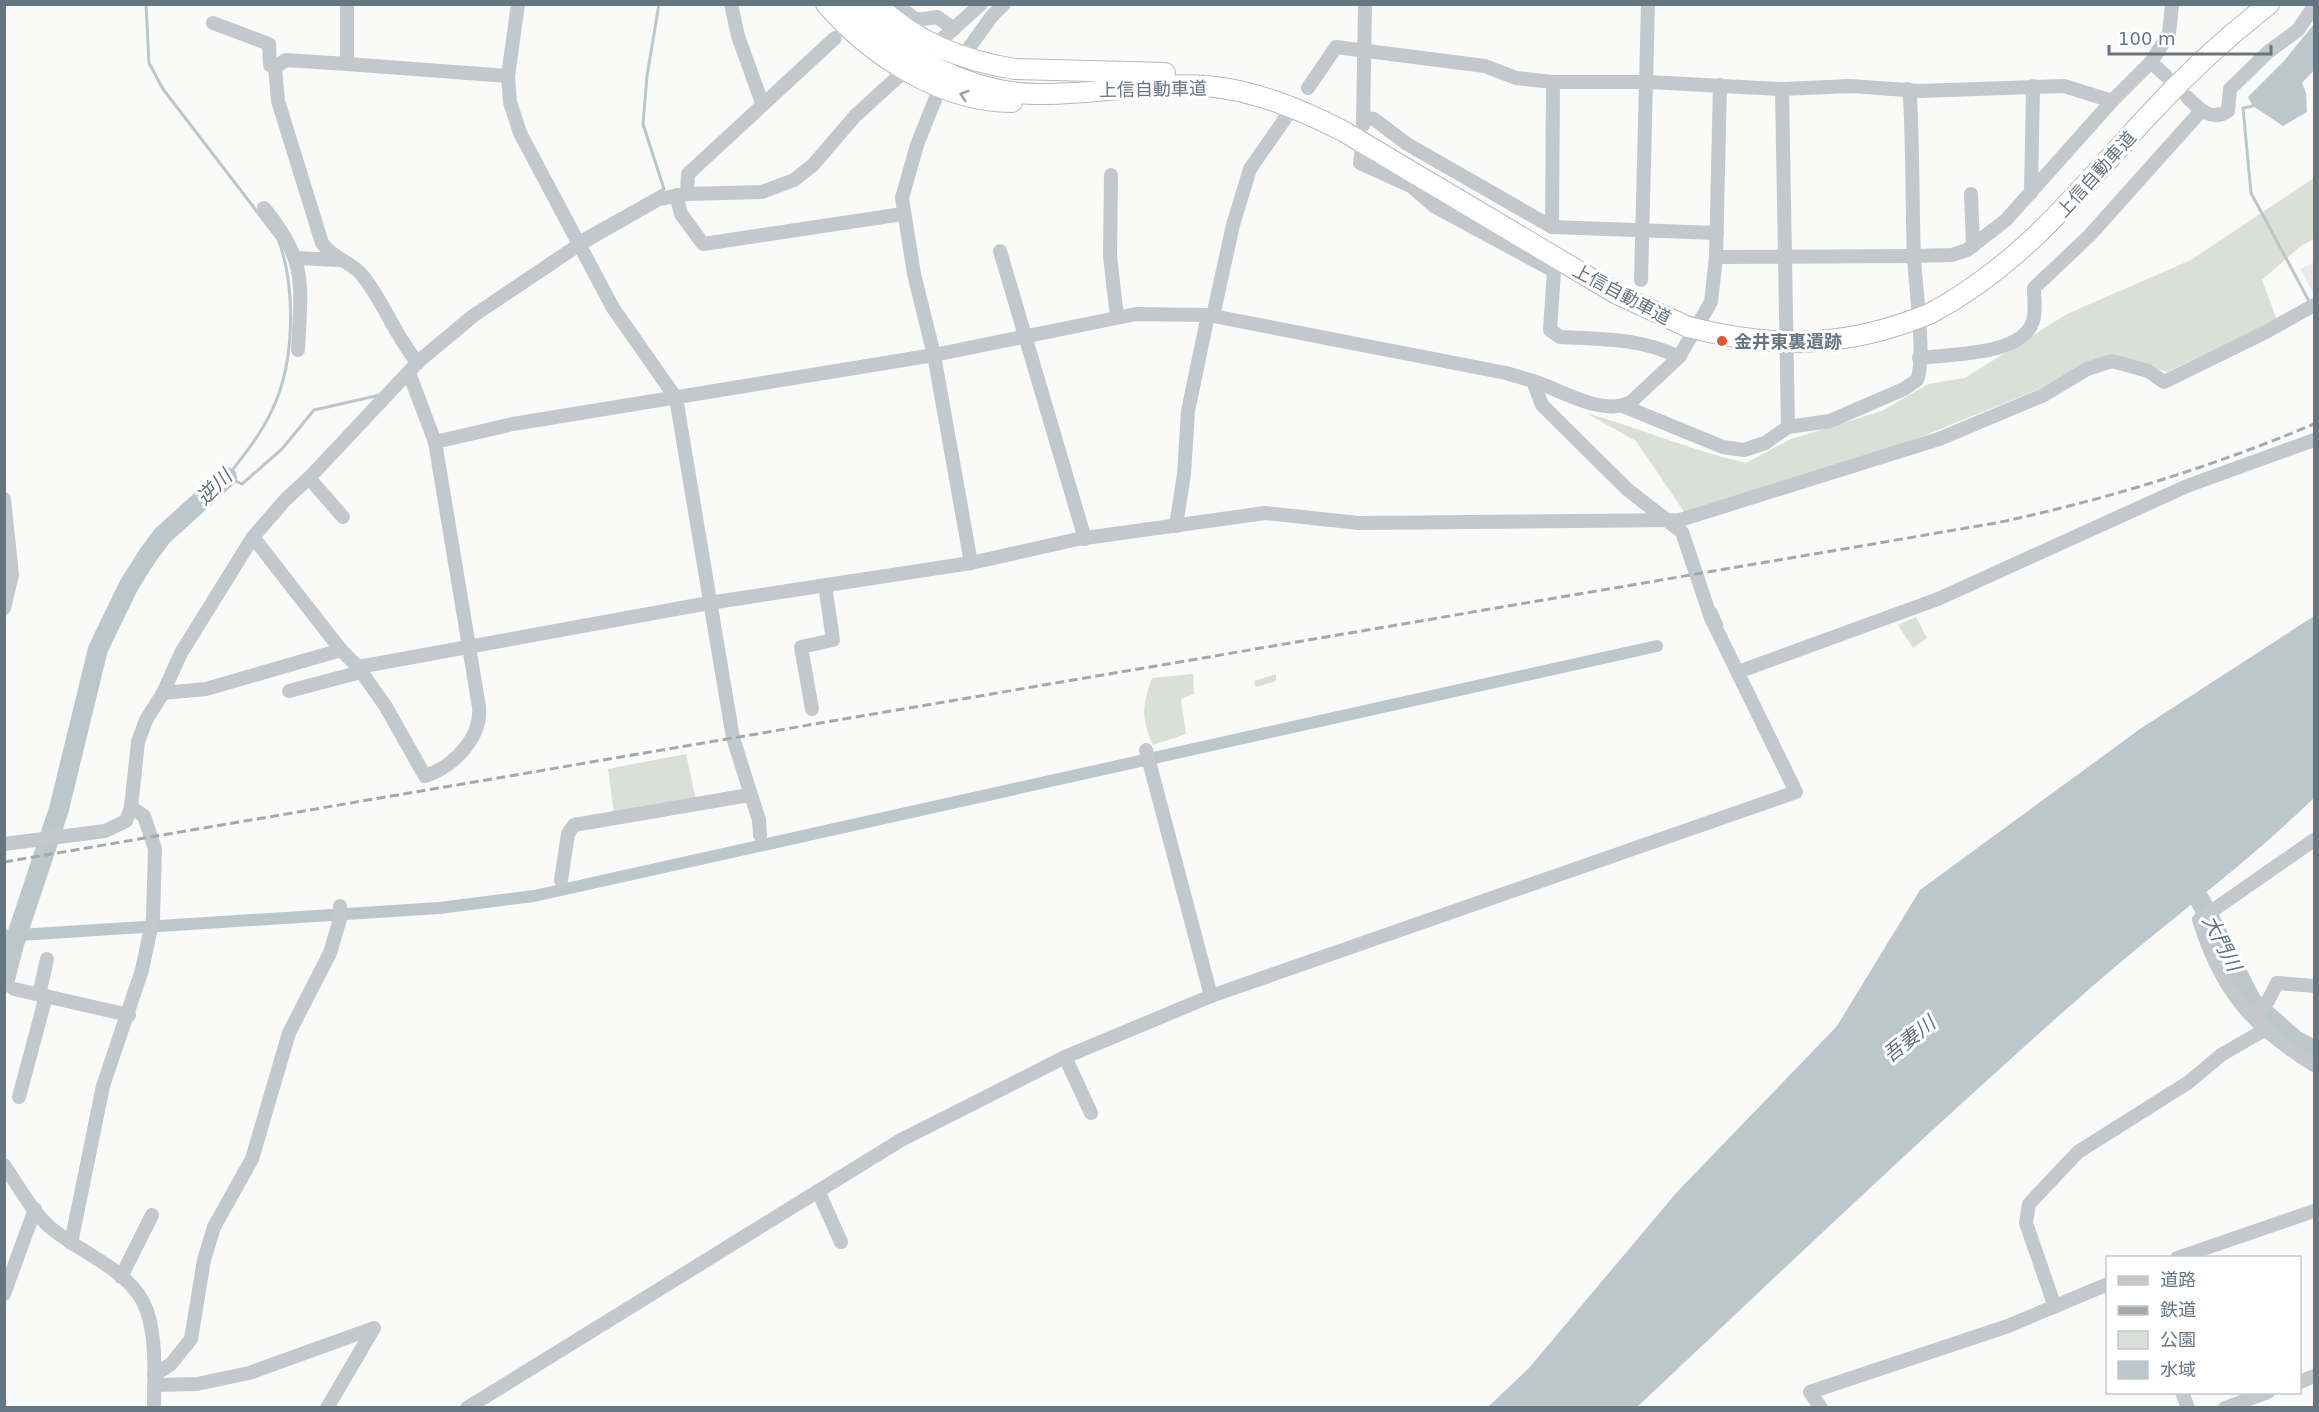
<svg xmlns="http://www.w3.org/2000/svg" width="2319" height="1412" font-family="'DejaVu Sans','Noto Sans JP',sans-serif">
  <style>
    .built { fill: #e8e9e9 }
    .green { fill: #dadfd7 }
    .water { fill: #bbc7cb }
    .lines { fill: none; stroke-linecap: round; stroke-linejoin: round }
    .stream { stroke: #bbc7cb; stroke-width: 3 }
    .canal { stroke: #bbc7cb; stroke-width: 12 }
    .river { stroke: #bbc7cb; stroke-width: 20 }
    .highway-casing { stroke: #b4b9bd; stroke-width: 22 }
    .minor { stroke: #c3c8cc; stroke-width: 14 }
    .highway { stroke: #fff; stroke-width: 20 }
    .rail { stroke: #a2aab0; stroke-width: 3; stroke-dasharray: 9 4.5; stroke-linecap: butt }
    .highway-bridge-casing { stroke: #b4b9bd; stroke-width: 22; stroke-linecap: butt }
    .highway-bridge { stroke: #fff; stroke-width: 20 }
    .oneway { stroke: #939fa8 }
    .poi-dot { fill: #e4572e; stroke: #fff; stroke-width: 2 }
    .labels { text-anchor: middle; dominant-baseline: central; stroke-width: 6; stroke-linejoin: round; paint-order: stroke }
    .street-label { font-size: 18px; fill: #657683; stroke: #fff }
    .poi-label { font-size: 18px; font-weight: bold; fill: #657683; stroke: #fff; text-anchor: start }
    .water-label { font-size: 20px; font-style: italic; fill: #60757c; stroke: #fff }
  </style>
  <rect width="100%" height="100%" fill="#fafaf8"/>
  <!-- built -->
  <polygon class="built" points="2314,262 2314,294 2300,269"/>
  <!-- green -->
  <g class="green">
    <path d="M2314,178V239L2301,246L2262,280L2277,320L2167,372L2118,357L1884,452L1685,513L1636,441L1586,413C1640,428 1692,451 1746,463L1791,439L1882,411L1928,384L1965,378L2067,314L2191,260Z"/>
    <polygon points="1916,617 1927,638 1913,648 1898,625"/>
    <path d="M1193,674L1194,694L1181,699L1186,734L1153,745C1141,717 1142,707 1152,678Z"/>
    <polygon points="1276,674 1276,681 1256,687 1254,681"/>
    <polygon points="686,754 696,800 614,813 608,769"/>
  </g>
  <!-- water -->
  <g class="water">
    <polygon points="2314,24 2314,70 2302,83 2306,93 2307,112 2283,126 2253,106 2248,97 2284,61"/>
    <path d="M2314,616V798C2243,867 2162,925 2087,991C1934,1125 1786,1267 1637,1407H1488L1529,1368L1677,1192L1837,1026L1920,890L2140,729Z"/>
  </g>
  <g class="lines">
    <!-- stream -->
    <g class="stream">
      <path d="M146,4L149,63L163,89L278,239C296,286 295,361 273,408C262,433 244,455 227,477L242,484L282,449L314,410L380,395"/>
      <polyline points="2253,106 2243,108 2251,193 2310,303"/>
      <polyline points="580,236 664,189 643,124 647,76 659,4"/>
      <polyline points="1715,609 1722,625"/>
    </g>
    <!-- canal -->
    <polyline class="canal" points="4,936 439,908 534,896 1657,646"/>
    <!-- river -->
    <g class="river">
      <polyline points="2179,880 2200,900 2252,1002 2295,1040 2314,1050"/>
      <polyline points="4,983 14,944 59,809 98,649 129,585 148,555 162,536 227,477"/>
    </g>
    <!-- highway casing -->
    <g class="highway-casing">
      <g id="highway">
        <path d="M826,4C871,56 942,102 1012,102"/>
        <path d="M850,4C897,53 969,94 1038,94C1094,95 1150,82 1206,86C1254,90 1300,109 1343,131L1617,294L1688,327"/>
        <path d="M876,4C914,41 963,61 1015,69L1165,73"/>
        <path d="M1929,314C2020,266 2077,193 2145,119C2183,77 2224,39 2269,4"/>
      </g>
    </g>
    <!-- minor -->
    <g class="minor">
      <polyline points="347,4 347,64 508,76"/>
      <polyline points="518,4 508,76 510,102 520,133 613,308 676,398 733,738 759,820 760,835"/>
      <polyline points="731,4 738,36 762,103"/>
      <path d="M897,4C918,22 912,21 937,17L954,29"/>
      <polyline points="213,23 269,44 270,65 275,67"/>
      <polyline points="941,40 981,4"/>
      <polyline points="966,52 992,16 1004,4"/>
      <polyline points="2151,62 2169,34 2172,4"/>
      <path d="M347,64L286,60L275,67L278,101L322,243C334,260 352,262 362,275C384,302 395,336 418,363"/>
      <polyline points="1308,88 1336,47 1485,66 1516,78 1553,82 1648,82 1782,89 1851,86 1920,91 2064,86 2112,101 2151,62 2166,76"/>
      <polyline points="1782,89 1788,427"/>
      <polyline points="938,92 917,145 902,198 914,274 934,355 971,563"/>
      <path d="M2187,97C2199,109 2211,122 2228,111L2230,89L2268,52L2298,30L2314,6"/>
      <polyline points="1363,118 1374,119 1407,144 1552,227 1553,82"/>
      <polyline points="1363,125 1365,4"/>
      <path d="M1362,148L1360,163L1411,186L1434,206L1554,271L1550,330L1560,337C1602,339 1641,338 1679,357"/>
      <polyline points="1111,175 1110,256 1117,317"/>
      <polyline points="2031,193 2033,86"/>
      <polyline points="687,194 688,174 835,38"/>
      <polyline points="1971,194 1973,246"/>
      <polyline points="676,195 681,214 703,244 903,214"/>
      <path d="M264,208C308,261 301,285 298,350"/>
      <polyline points="1552,227 1717,233"/>
      <polyline points="1000,251 1085,539"/>
      <polyline points="1716,257 1914,256 1952,255 1967,250 2006,220 2112,101"/>
      <polyline points="297,258 339,260"/>
      <polyline points="1641,280 1648,4"/>
      <polyline points="1213,316 1233,225 1250,169 1291,110"/>
      <path d="M1919,358C1950,354 2022,356 2033,321C2036,311 2034,299 2034,288L2089,236L2201,111"/>
      <path d="M1533,381C1562,390 1602,417 1631,402L1679,357L1711,302L1716,257L1720,85"/>
      <path d="M1623,406L1723,447L1744,450L1765,443L1788,427L1830,421L1904,389L1917,380C1926,360 1915,283 1914,257C1912,204 1913,150 1910,97L1907,89"/>
      <polyline points="435,442 513,424 934,355 1136,314 1208,315 1506,373 1533,381 1542,405 1628,490 1682,532 1711,618 1796,792 1211,996 1065,1057 901,1140 467,1408"/>
      <polyline points="309,478 343,517"/>
      <polyline points="4,499 12,575 4,608"/>
      <polyline points="1176,526 1184,474 1188,411 1208,315"/>
      <path d="M253,537L341,650L358,667L386,707L425,776C453,767 482,738 479,707L435,442L409,373"/>
      <polyline points="358,667 709,603 971,563 1078,539 1265,513 1359,523 1680,520 1939,439 2044,395 2087,369 2112,361 2148,371 2164,382 2266,332 2314,305"/>
      <polyline points="1738,672 1938,599 2187,486 2314,440"/>
      <polyline points="289,691 361,672"/>
      <polyline points="163,693 206,689 341,650"/>
      <polyline points="812,709 801,647 833,640 825,585"/>
      <polyline points="1146,750 1211,996"/>
      <path d="M2314,840L2199,920C2221,990 2251,1026 2314,1065"/>
      <polyline points="4,844 105,831 126,821 131,807 138,742 146,720 163,693 181,653 253,537 286,499 309,478 419,361 473,316 580,244 659,199 687,194 762,192 794,180 813,165 855,116 900,75"/>
      <polyline points="561,880 568,834 574,825 749,795"/>
      <polyline points="14,989 129,1015"/>
      <polyline points="39,995 47,959"/>
      <polyline points="2252,1016 2268,1001 2277,983 2314,986"/>
      <polyline points="1065,1057 1091,1113"/>
      <polyline points="19,1097 46,996"/>
      <path d="M4,1165C18,1185 32,1212 51,1228C80,1253 134,1271 147,1311C157,1341 154,1377 154,1408"/>
      <polyline points="818,1191 841,1242"/>
      <polyline points="71,1243 103,1086 142,970 153,918 155,849 144,816 131,807"/>
      <polyline points="2177,1258 2314,1211"/>
      <polyline points="121,1277 152,1215"/>
      <polyline points="4,1294 35,1209"/>
      <polyline points="2055,1307 2026,1223 2029,1204 2078,1152 2189,1082 2221,1055 2266,1029"/>
      <polyline points="154,1375 171,1364 191,1339 204,1260 214,1227 252,1159 289,1033 330,953 340,919 340,906"/>
      <polyline points="2300,1382 2314,1376"/>
      <polyline points="154,1385 197,1384 249,1373 374,1328 327,1408"/>
      <polyline points="2182,1392 2188,1408"/>
      <polyline points="1821,1408 1810,1392 2008,1326 2108,1284"/>
      <polyline points="2225,1408 2268,1392"/>
    </g>
    <!-- highway -->
    <use href="#highway" class="highway"/>
    <!-- rail -->
    <path class="rail" d="M4,862L1996,523C2105,500 2212,467 2314,424"/>
    <!-- highway-bridge casing -->
    <g class="highway-bridge-casing">
      <path id="highway-bridge" d="M1688,327C1775,349 1846,348 1929,314"/>
    </g>
    <!-- highway-bridge -->
    <use href="#highway-bridge" class="highway-bridge"/>
  </g>
  <!-- one-way arrows -->
  <defs><path id="oneway-chevron" d="M-2-3.5L2.5 0L-2 3.5" fill="none" stroke-width="1.6" stroke-linecap="round" stroke-linejoin="round" transform="scale(1.5)"/></defs>
  <use class="oneway" href="#oneway-chevron" transform="translate(964 95) rotate(-163)"/>
  <!-- markers -->
  <circle class="poi-dot" cx="1722" cy="341" r="6"/>
  <g class="labels">
    <!-- street labels -->
    <g class="street-label">
      <text transform="translate(1153 89) rotate(-1)">上信自動車道</text>
      <text transform="translate(2096 174) rotate(-48)">上信自動車道</text>
      <text transform="translate(1622 294) rotate(28)">上信自動車道</text>
    </g>
    <!-- poi labels -->
    <g class="poi-label">
      <text x="1734" y="341">金井東裏遺跡</text>
    </g>
    <!-- water labels -->
    <g class="water-label">
      <text transform="translate(214 487) rotate(-45)">逆川</text>
      <text transform="translate(2222 943) rotate(63)">大門川</text>
      <text transform="translate(1909 1039) rotate(-39)">吾妻川</text>
    </g>
  </g>
  <!-- border -->
  <rect width="2319" height="1412" fill="none" stroke="#657683" stroke-width="12"/>
  <!-- legend -->
  <rect x="2106" y="1256" width="195" height="138" fill="#ffffff" stroke="#c1c8cd" stroke-width="1.5"/>
  <rect x="2118" y="1276" width="30" height="9" fill="#c3c8cc" stroke="#c1c8cd" stroke-width="1.5"/>
  <text x="2160" y="1286" font-size="18" fill="#657683">道路</text>
  <rect x="2118" y="1306" width="30" height="9" fill="#a2aab0" stroke="#c1c8cd" stroke-width="1.5"/>
  <text x="2160" y="1316" font-size="18" fill="#657683">鉄道</text>
  <rect x="2118" y="1331" width="30" height="18" fill="#dadfd7" stroke="#c1c8cd" stroke-width="1.5"/>
  <text x="2160" y="1346" font-size="18" fill="#657683">公園</text>
  <rect x="2118" y="1361" width="30" height="18" fill="#bbc7cb" stroke="#c1c8cd" stroke-width="1.5"/>
  <text x="2160" y="1376" font-size="18" fill="#657683">水域</text>
  <!-- scale -->
  <path d="M2109 45v9h162v-9" fill="none" stroke="#657683" stroke-width="3"/>
  <text x="2118" y="45" font-size="18" fill="#657683" stroke="#ffffff" stroke-width="4.5" paint-order="stroke">100 m</text>
</svg>
